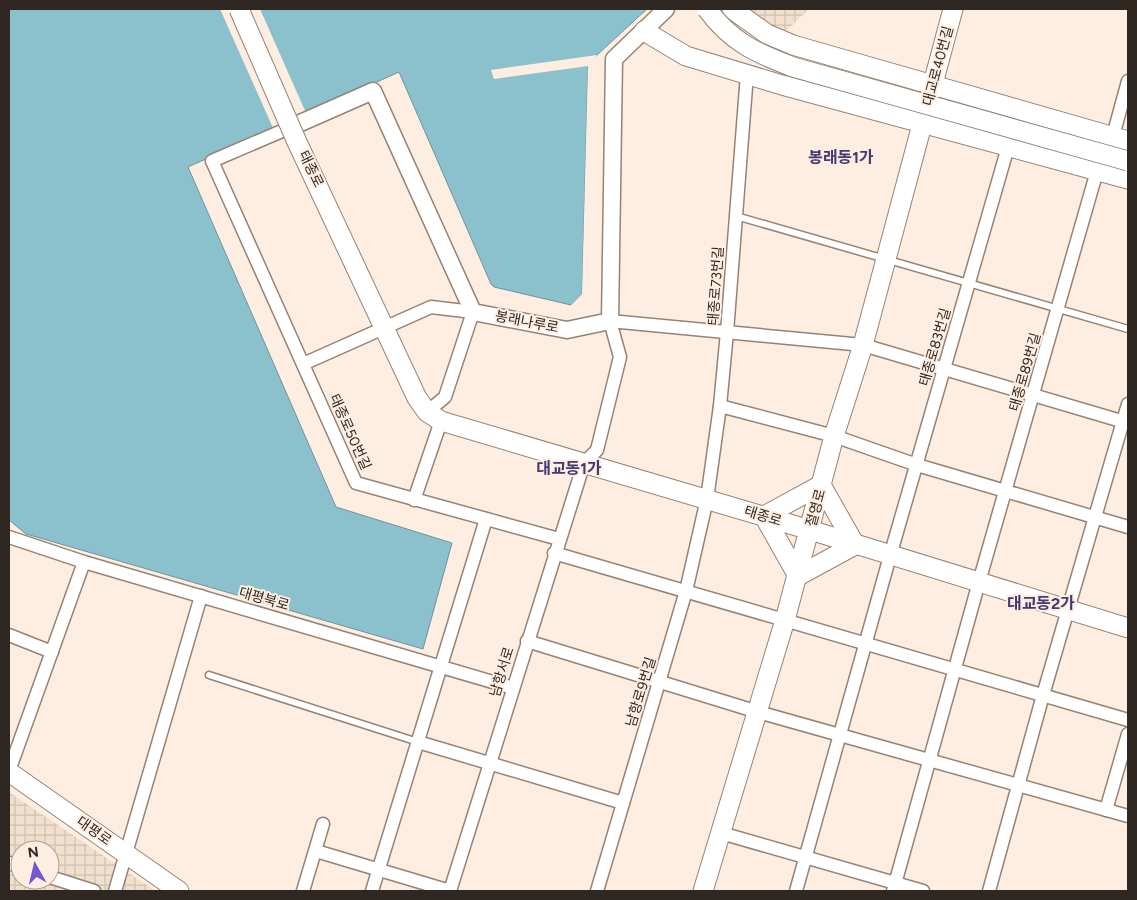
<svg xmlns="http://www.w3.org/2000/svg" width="1137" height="900" font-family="Figtree,'Noto Sans KR',sans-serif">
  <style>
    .industrial { fill: url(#industrial-grid); fill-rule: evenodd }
    .water { fill: #8ac1cd; stroke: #6f939a }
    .pier { fill: #feeee1 }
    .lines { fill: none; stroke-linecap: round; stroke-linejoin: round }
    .service-casing { stroke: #958374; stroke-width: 9 }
    .minor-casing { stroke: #958374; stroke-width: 15 }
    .tertiary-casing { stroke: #958374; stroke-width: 19 }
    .secondary-casing { stroke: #958374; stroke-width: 21 }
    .service { stroke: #fff; stroke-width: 6 }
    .minor { stroke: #fff; stroke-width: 12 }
    .tertiary { stroke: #fff; stroke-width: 16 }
    .secondary { stroke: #fff; stroke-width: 19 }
    .secondary-bridge-casing { stroke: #958374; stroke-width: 21; stroke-linecap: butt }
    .secondary-bridge { stroke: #fff; stroke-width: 19 }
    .labels { text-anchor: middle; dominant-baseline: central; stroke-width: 4; stroke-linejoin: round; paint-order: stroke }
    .street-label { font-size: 14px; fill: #2f2822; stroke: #feeee1 }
    .quarter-label { font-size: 16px; font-weight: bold; fill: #443975; stroke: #feeee1 }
  </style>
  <defs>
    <pattern id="industrial-grid" width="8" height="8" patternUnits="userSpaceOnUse" patternTransform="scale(1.25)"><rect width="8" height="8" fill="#f1e0ce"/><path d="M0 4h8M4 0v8" fill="none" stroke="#cfc0b1"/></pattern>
  </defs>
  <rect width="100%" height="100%" fill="#feeee1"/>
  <!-- industrial -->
  <g class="industrial">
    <polygon points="747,9 809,9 783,34"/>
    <path d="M9,792L154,890L155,891H9ZM20,850H50V880H20Z"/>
  </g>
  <!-- water -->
  <polygon class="water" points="9,9 647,9 597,55 588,66 582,294 571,305 494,287 491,284 399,72 188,167 336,507 452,543 423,649 26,534 9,520"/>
  <!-- pier -->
  <g class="pier">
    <polygon points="220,9 260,9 306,113 273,128"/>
    <polygon points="597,55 590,67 585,294 575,305 571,305 582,294 588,66 494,79 491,70"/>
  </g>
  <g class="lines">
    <!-- service casing -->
    <g class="service-casing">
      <g id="service">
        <polyline points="736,216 1128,329"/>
        <polyline points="209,675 418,742"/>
      </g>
    </g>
    <!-- minor casing -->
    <g class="minor-casing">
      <g id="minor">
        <polyline points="289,128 212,161 356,483 559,539"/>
        <polyline points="1113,136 1128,81"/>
        <polyline points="303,364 431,307 473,312 445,397 427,412"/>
        <polyline points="720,406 834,436 917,465 1128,527"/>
        <polyline points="414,500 441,421"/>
        <polyline points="9,537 84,562 513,688"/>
        <polyline points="554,553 1128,720"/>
        <polyline points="9,635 52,652"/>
        <polyline points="527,641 758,712 1128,816"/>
        <polyline points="418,742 623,803"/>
        <polyline points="9,771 84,562"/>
        <polyline points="1106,810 1128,734"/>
        <polyline points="721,833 923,891"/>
        <polyline points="316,851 450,891"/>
        <polyline points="9,863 20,867"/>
        <polyline points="50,877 94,891"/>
        <polyline points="115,891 201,596"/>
        <polyline points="303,891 323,824"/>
        <polyline points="372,891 486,519"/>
        <polyline points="450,891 584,463 597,450 620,357 610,321 863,345 1128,423"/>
        <polyline points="597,891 686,591 707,499 720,406 727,332 747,74"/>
        <polyline points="796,891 890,556 1008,147"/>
        <polyline points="893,891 979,582 1097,171"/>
        <polyline points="989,891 1043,695 1128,404"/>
      </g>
    </g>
    <!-- tertiary casing -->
    <g class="tertiary-casing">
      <polyline id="tertiary" points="289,128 373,91 473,312 567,330 610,321 614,59 666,9"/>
    </g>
    <!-- secondary casing -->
    <g class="secondary-casing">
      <g id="secondary">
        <polyline points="732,9 767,34 793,45 1128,141"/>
        <polyline points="644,31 686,56 782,85 1128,179"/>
        <polyline points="297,142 417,398 427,412 441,421 810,530 1128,628"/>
        <polyline points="821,485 855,545"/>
        <polyline points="764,516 798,576"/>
        <polyline points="764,516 821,485"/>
        <polyline points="798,576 855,545"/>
        <polyline points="9,772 179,891"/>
        <polyline points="703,891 785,620 834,436 863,345 953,9"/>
      </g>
    </g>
    <!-- service -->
    <use href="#service" class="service"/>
    <!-- minor -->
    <use href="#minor" class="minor"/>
    <!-- tertiary -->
    <use href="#tertiary" class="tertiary"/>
    <!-- secondary -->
    <use href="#secondary" class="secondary"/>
    <!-- secondary-bridge casing -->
    <g class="secondary-bridge-casing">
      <g id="secondary-bridge">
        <polyline points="239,9 297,142"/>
        <path d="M707,9C731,42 756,53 793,67L1128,161"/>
      </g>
    </g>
    <!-- secondary-bridge -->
    <use href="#secondary-bridge" class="secondary-bridge"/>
  </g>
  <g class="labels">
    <!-- street labels -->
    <g class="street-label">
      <text transform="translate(938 66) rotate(-75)">대교로40번길</text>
      <text transform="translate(311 169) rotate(64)">태종로</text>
      <text transform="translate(716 286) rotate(-86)">태종로73번길</text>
      <text transform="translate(527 322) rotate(11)">봉래나루로</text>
      <text transform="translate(935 347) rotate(-74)">태종로83번길</text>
      <text transform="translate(1025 372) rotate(-74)">태종로89번길</text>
      <text transform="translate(350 432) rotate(66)">태종로50번길</text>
      <text transform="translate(816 508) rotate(-75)">절영로</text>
      <text transform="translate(763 516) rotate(17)">태종로</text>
      <text transform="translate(264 599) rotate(16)">대평북로</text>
      <text transform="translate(502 672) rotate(-73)">남항서로</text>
      <text transform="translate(641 692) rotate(-73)">남항로9번길</text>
      <text transform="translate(94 831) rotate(35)">대평로</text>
    </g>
    <!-- quarter labels -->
    <g class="quarter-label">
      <text x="841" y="157">봉래동1가</text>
      <text x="569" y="468">대교동1가</text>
      <text x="1041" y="603">대교동2가</text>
    </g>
  </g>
  <!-- border -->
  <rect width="1137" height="900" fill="none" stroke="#2f2822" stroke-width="20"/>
  <!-- north arrow -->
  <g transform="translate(35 865) rotate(352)"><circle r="24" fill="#feeee1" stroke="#ab9f95"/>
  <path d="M0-4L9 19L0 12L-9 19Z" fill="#7257d1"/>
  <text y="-8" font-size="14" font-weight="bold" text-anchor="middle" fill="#2f2822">N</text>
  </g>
</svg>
